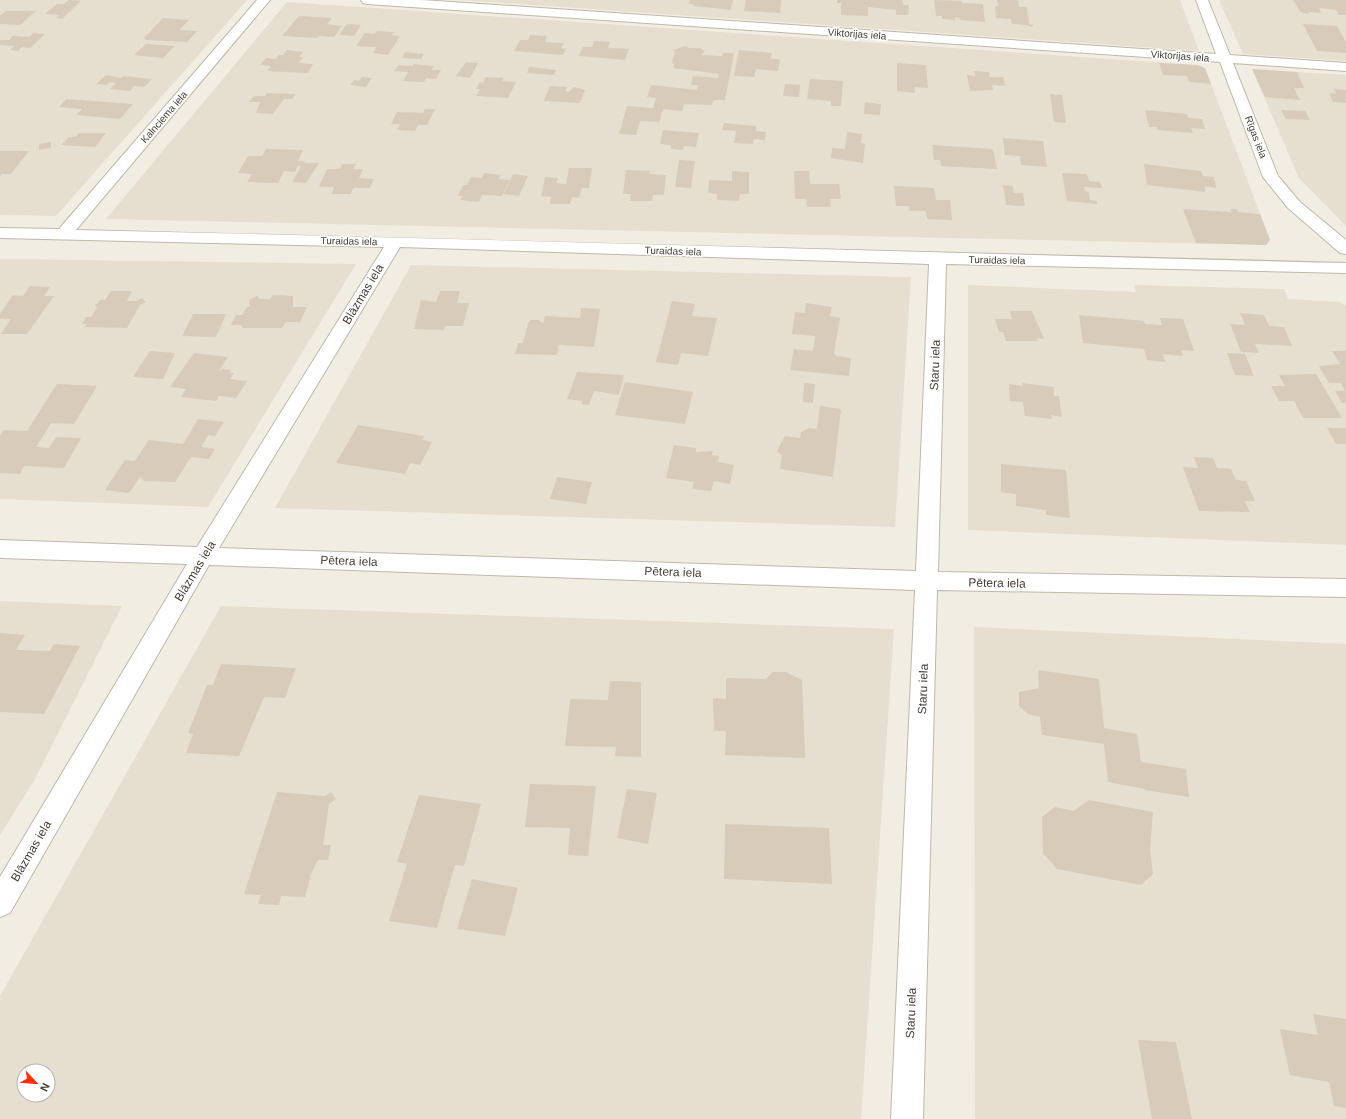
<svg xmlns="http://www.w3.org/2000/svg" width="1346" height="1119" font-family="Arial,sans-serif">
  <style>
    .residential { fill: #e6dfd0; fill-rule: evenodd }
    .building { fill: #d7cbba }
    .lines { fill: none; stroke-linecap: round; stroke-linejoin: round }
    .minor-casing { stroke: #c0b8a8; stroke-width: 2 }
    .minor { fill: #fff; fill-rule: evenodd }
    .labels { text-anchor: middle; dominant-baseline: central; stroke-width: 3.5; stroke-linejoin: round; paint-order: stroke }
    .far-street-label { font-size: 10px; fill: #433d33; stroke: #fff }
    .street-label { font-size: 12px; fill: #433d33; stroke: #fff }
  </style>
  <rect width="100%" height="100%" fill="#f2ede2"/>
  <!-- residential -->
  <g class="residential">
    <polygon points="0,0 247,0 56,216 0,215"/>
    <polygon points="460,0 1180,0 1199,51"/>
    <polygon points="1219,0 1346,0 1346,61 1243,54"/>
    <polygon points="287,2 1197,65 1205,68 1270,240 1266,245 106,219"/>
    <polygon points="1252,69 1346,75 1346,226 1299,178"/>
    <polygon points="0,259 356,264 208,507 0,499"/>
    <polygon points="411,265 911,277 895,527 275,508"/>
    <polygon points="968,285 1136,292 1134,285 1284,289 1288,299 1339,302 1346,305 1346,545 968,530"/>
    <polygon points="0,601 122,606 35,779 0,835"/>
    <path d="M221,606L894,629L861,1119H0V996ZM24,1071H48V1095H24Z"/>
    <polygon points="974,627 1346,644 1346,1119 975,1119"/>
  </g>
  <!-- building -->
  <g class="building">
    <polygon points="69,0 81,1 62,19 56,18 60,15 45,14 57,4 64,4"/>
    <polygon points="690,0 733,0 731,10 694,6 694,4 689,4"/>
    <polygon points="746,0 781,0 780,13 744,11"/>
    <polygon points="837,0 902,0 903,5 909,5 908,15 896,15 896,10 868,7 868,16 841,15 841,3 837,3"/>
    <polygon points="934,0 962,1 962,3 983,4 985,22 960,20 960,18 955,17 955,20 942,19 942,16 936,16"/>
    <polygon points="997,0 1018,0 1019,7 1027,7 1029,24 1034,25 1032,27 1026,25 1012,24 1011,19 996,18 995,6 998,6"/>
    <polygon points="1293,0 1346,0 1346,15 1339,15 1336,10 1319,8 1321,13 1308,12 1309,14 1303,13 1300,11"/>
    <polygon points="6,11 36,11 20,25 0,24 0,16"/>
    <polygon points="299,16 332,18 327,24 342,26 334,37 319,36 317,38 282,36"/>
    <polygon points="163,18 189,20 179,30 197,31 187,42 146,40 144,38"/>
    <polygon points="347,24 361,25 354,36 339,35"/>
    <polygon points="1303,24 1337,26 1346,42 1346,53 1317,51"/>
    <polygon points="377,31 394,32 391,35 400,36 388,55 373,53 377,47 356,46 365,33 375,34"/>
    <polygon points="33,33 45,34 30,48 22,47 18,51 10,50 14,46 0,45 0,40 9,40 13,36 29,37"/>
    <polygon points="530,35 547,36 545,42 564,43 561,48 566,49 563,55 514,51 520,40 528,40"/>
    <polygon points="594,41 610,42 608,48 629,49 625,60 579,56 583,47 592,47"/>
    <polygon points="146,44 175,46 163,58 134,55"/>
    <polygon points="685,46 689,48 700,48 705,51 701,55 722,56 723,53 734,53 725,100 714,100 712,105 684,104 682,111 663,109 659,122 640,121 636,135 619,134 627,106 653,108 656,98 647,97 651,85 697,90 698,85 691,85 693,76 718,78 719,74 673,68 674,64 672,63 675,51 673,50"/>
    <polygon points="287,50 303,52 299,57 303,57 298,63 313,64 308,73 267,71 271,66 260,65 266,58 276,59 279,55 283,55"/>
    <polygon points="739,50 772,53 770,59 780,59 778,71 756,69 754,77 734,76"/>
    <polygon points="405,52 424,54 421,59 402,58"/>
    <polygon points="466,62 478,63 470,78 456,76"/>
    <polygon points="897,63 926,65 928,88 914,87 915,93 897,91"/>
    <polygon points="1159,63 1197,65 1205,68 1211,84 1189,82 1187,76 1163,75"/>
    <polygon points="413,64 434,66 431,70 441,70 436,79 426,78 424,82 403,81 408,72 394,71 399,65 413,66"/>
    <polygon points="529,67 556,70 554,75 527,73"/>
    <polygon points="1252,69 1297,72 1304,88 1294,88 1300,100 1265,97"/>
    <polygon points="974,71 989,72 990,77 1003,77 1005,86 992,85 993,90 970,91 967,75 975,76"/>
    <polygon points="106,75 121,78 123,76 152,79 144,87 134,86 130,91 110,89 116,83 110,82 106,85 96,84"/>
    <polygon points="362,77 372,78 366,87 350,85 354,80 359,81"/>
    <polygon points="486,77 504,78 502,81 516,82 508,98 476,96 480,89 476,89 480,82 483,83"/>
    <polygon points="810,79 843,81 841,106 831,106 831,101 807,99"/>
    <polygon points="785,84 800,85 799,97 783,96"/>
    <polygon points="550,86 567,87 565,91 569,92 574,87 585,90 580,103 544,101"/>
    <polygon points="1334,89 1346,90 1346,103 1333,102 1329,93 1336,94"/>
    <polygon points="267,93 296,94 292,99 284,99 273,114 256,113 260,102 249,102 254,96 265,96"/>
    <polygon points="1050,94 1062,95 1066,123 1054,122"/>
    <polygon points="66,99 133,104 120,119 76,115 82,109 59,107"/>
    <polygon points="865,102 881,104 880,115 864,114"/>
    <polygon points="425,109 435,109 427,125 418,125 415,131 397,130 400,124 391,124 397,112 423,113"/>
    <polygon points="1145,110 1187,114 1188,118 1202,119 1205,129 1191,128 1193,133 1157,130 1157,127 1149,127"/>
    <polygon points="1281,110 1305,111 1310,120 1286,119"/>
    <polygon points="724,123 756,126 756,131 766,132 765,140 754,139 753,144 734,143 736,131 722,130"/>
    <polygon points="663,130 699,133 696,147 684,146 683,150 671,149 671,145 660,144"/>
    <polygon points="847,132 862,134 861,143 865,144 863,163 831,158 832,148 845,149"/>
    <polygon points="79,133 106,133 95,147 61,145 69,137 76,137"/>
    <polygon points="1003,138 1043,141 1047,167 1021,165 1020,156 1005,155"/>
    <polygon points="51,142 51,148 39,150 39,144"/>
    <polygon points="932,145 993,149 997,169 941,166 940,160 934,160"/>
    <polygon points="266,149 303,150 298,161 305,161 304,163 319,163 306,183 292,182 301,167 298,166 295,172 284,171 278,183 247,182 252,174 238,173 248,156 262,156"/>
    <polygon points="0,151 29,151 11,174 2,174 0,177"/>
    <polygon points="679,160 695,161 691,188 675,187"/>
    <polygon points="342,164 356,164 353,169 363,169 359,178 374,179 370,188 353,188 351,194 332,194 334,187 319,187 327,169 340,169"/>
    <polygon points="1144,164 1201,171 1203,176 1214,177 1216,188 1205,186 1205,192 1147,185"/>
    <polygon points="569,168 592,168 589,188 582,188 579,198 572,197 570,204 550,204 551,197 541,196 545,177 558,178 556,183 566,184"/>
    <polygon points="626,170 650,171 649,174 666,175 664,195 653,195 652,201 630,201 631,194 623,194"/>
    <polygon points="732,171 749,172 749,194 740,194 739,201 717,200 717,194 708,193 709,180 732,181"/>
    <polygon points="794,171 809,171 810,184 839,184 841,199 830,199 831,207 807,207 806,199 795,199"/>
    <polygon points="484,173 501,175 498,179 510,180 502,196 482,195 479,202 460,200 463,196 458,196 463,185 467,185 471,177 482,178"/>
    <polygon points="1062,173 1087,174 1089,181 1100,182 1102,188 1084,187 1085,191 1089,192 1090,200 1097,201 1097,204 1067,201"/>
    <polygon points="513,174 528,176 519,196 504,194"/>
    <polygon points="1003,185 1013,186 1014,193 1023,193 1025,206 1006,205"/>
    <polygon points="894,186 934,188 936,200 950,200 952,220 927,219 926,211 910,211 909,206 896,206"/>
    <polygon points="1183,209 1232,212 1230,209 1237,209 1238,212 1260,214 1270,240 1266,245 1196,243"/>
    <polygon points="30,286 50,287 44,296 54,296 27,334 1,334 11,319 0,319 0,314 13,295 23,296"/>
    <polygon points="111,291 132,291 127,301 137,301 142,298 146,302 140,305 127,328 85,327 87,324 82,324 86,317 91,317 97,308 95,305 101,300 105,300"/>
    <polygon points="440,291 460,291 457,303 469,303 463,326 445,326 444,330 414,329 421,300 436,302"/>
    <polygon points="273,295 293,296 293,307 307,307 300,322 286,322 282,328 243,328 241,325 231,325 236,315 242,315 247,307 250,307 249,300 257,296 260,299 270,299"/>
    <polygon points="672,301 695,304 692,316 717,318 708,356 681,353 678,365 656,362"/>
    <polygon points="806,303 832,307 830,316 840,318 834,353 836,356 851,358 849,376 790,370 794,349 813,351 815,336 792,334 795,312 805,313"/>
    <polygon points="581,308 600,309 594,347 559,345 557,355 515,354 518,343 523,343 528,323 531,320 539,320 543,324 545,316 580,318"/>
    <polygon points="1010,311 1032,311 1044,339 1036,338 1038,341 1006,341 1003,332 999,332 995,319 1012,319"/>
    <polygon points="1240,313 1264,315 1269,326 1284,327 1292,346 1255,344 1259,353 1241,352 1230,324 1245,325"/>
    <polygon points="193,314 226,314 216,337 182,336"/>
    <polygon points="1079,315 1144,321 1145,324 1162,325 1160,318 1183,319 1194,351 1181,350 1183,356 1163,354 1165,362 1147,360 1144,349 1083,343"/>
    <polygon points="150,351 175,353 163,379 133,377"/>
    <polygon points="1332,351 1346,351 1346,403 1342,403 1335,391 1345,391 1341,383 1329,383 1319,366 1340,364"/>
    <polygon points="194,353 228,357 219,371 223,369 231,370 229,373 234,373 230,379 247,381 236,398 219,396 216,401 181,397 186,389 170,387"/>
    <polygon points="1227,353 1245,354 1254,376 1235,375"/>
    <polygon points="577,372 624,375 619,395 594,391 589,405 581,404 583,401 567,399"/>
    <polygon points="1316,374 1342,418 1303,418 1294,401 1279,401 1271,386 1285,386 1279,375"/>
    <polygon points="625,382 693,392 685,424 615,415"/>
    <polygon points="804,383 815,384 813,403 803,402"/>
    <polygon points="1022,383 1054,387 1054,396 1059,396 1062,417 1051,415 1052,419 1025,416 1023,402 1010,401 1009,384 1023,386"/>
    <polygon points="57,384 97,386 74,424 51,423 36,447 49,448 56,437 81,438 64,468 24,466 20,474 0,473 0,436 4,430 27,431"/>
    <polygon points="820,406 841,409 833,477 780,469 782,456 777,451 785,436 800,438 801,432 809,428 817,429"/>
    <polygon points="198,419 224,422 215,436 208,435 201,447 215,449 209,459 191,457 175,482 144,481 140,477 129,493 105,490 125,460 135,461 149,440 183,444"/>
    <polygon points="358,425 424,436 422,440 432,442 420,465 410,463 405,474 336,463"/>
    <polygon points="1327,428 1346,428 1346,444 1336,444"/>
    <polygon points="674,445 696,448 696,452 713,451 712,455 719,456 718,462 734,465 730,484 714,481 711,491 692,489 694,482 666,478"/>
    <polygon points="1194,457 1213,458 1217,468 1231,469 1236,480 1246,481 1255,501 1245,501 1250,512 1199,511 1183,467 1198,468"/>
    <polygon points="1001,464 1066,470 1070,518 1046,515 1046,510 1016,506 1016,494 1001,492"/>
    <polygon points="557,477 592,482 586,504 550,499"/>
    <polygon points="0,633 25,635 16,650 50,651 54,644 80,646 44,714 0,712"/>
    <polygon points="221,664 296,668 285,698 264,697 239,756 186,753 193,734 188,733 207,685 213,685"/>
    <polygon points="1038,670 1099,679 1104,728 1137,734 1141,762 1186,769 1189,797 1145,790 1145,789 1108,782 1104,744 1042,735 1040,717 1028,714 1019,706 1019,692 1039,688"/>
    <polygon points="773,672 786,672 802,680 805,758 725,755 726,731 714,731 713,698 726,699 726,678 766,679"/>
    <polygon points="610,681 641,682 641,757 615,756 616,747 565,746 570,699 608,700"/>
    <polygon points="530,784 596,786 588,856 568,855 570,828 525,827"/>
    <polygon points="627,789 657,793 648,844 617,838"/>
    <polygon points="277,792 325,796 331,792 336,799 329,804 323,845 331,845 328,860 318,860 311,874 305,897 281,896 279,905 258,904 261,895 244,894"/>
    <polygon points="419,795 481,804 464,866 455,865 437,928 389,921 407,864 397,862"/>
    <polygon points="1089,800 1153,812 1150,849 1153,874 1141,885 1057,869 1043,853 1042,817 1055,807 1074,811"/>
    <polygon points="725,824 829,828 832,884 724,879"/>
    <polygon points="472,879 518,888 505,936 457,929"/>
    <polygon points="1313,1014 1346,1019 1346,1108 1334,1106 1329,1082 1290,1075 1280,1029 1318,1035"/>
    <polygon points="1138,1040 1176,1042 1192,1119 1152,1119"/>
  </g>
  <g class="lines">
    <!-- minor casing -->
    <g class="minor-casing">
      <g id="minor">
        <path d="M257,0H270L76,230C500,239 923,253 1346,263V273L946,264L938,572L1346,579V597L937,590L923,1119H891L915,590L209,565L10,913L0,917V877L187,564L0,558V540L197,547L384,247L0,238V228L59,229ZM400,247L929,264L916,571L219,548Z"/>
        <polygon points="361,0 422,0 1216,54 1196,0 1208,0 1230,55 1346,63 1346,71 1233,63 1278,176 1300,202 1346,240 1346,254 1340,253 1288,208 1263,177 1220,62 367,4 363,3"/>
      </g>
    </g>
    <!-- minor -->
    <use href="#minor" class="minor"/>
  </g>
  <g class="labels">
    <!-- far-street labels -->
    <g class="far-street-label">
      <text transform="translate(857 34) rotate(4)">Viktorijas iela</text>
      <text transform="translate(1180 56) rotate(4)">Viktorijas iela</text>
      <text transform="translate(164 117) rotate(-49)">Kalnciema iela</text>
      <text transform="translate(1256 137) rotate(69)">Rīgas iela</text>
      <text transform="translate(349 241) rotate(1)">Turaidas iela</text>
      <text transform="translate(673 251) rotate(2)">Turaidas iela</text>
      <text transform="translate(997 260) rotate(1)">Turaidas iela</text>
    </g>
    <!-- street labels -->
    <g class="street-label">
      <text transform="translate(363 294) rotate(-59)">Blāzmas iela</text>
      <text transform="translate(935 365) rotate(-88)">Staru iela</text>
      <text transform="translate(349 561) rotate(2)">Pētera iela</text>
      <text transform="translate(195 571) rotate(-59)">Blāzmas iela</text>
      <text transform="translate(673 572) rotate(2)">Pētera iela</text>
      <text transform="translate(997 583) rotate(1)">Pētera iela</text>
      <text transform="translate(923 689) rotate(-88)">Staru iela</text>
      <text transform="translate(31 851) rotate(-60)">Blāzmas iela</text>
      <text transform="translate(911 1013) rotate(-88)">Staru iela</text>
    </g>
  </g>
  <!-- north arrow -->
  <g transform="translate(36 1083) rotate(116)"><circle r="19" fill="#ffffff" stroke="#b4b1ad"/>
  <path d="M0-3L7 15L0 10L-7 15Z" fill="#ff2f0c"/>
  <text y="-6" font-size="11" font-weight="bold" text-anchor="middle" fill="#433d33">N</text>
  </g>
</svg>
